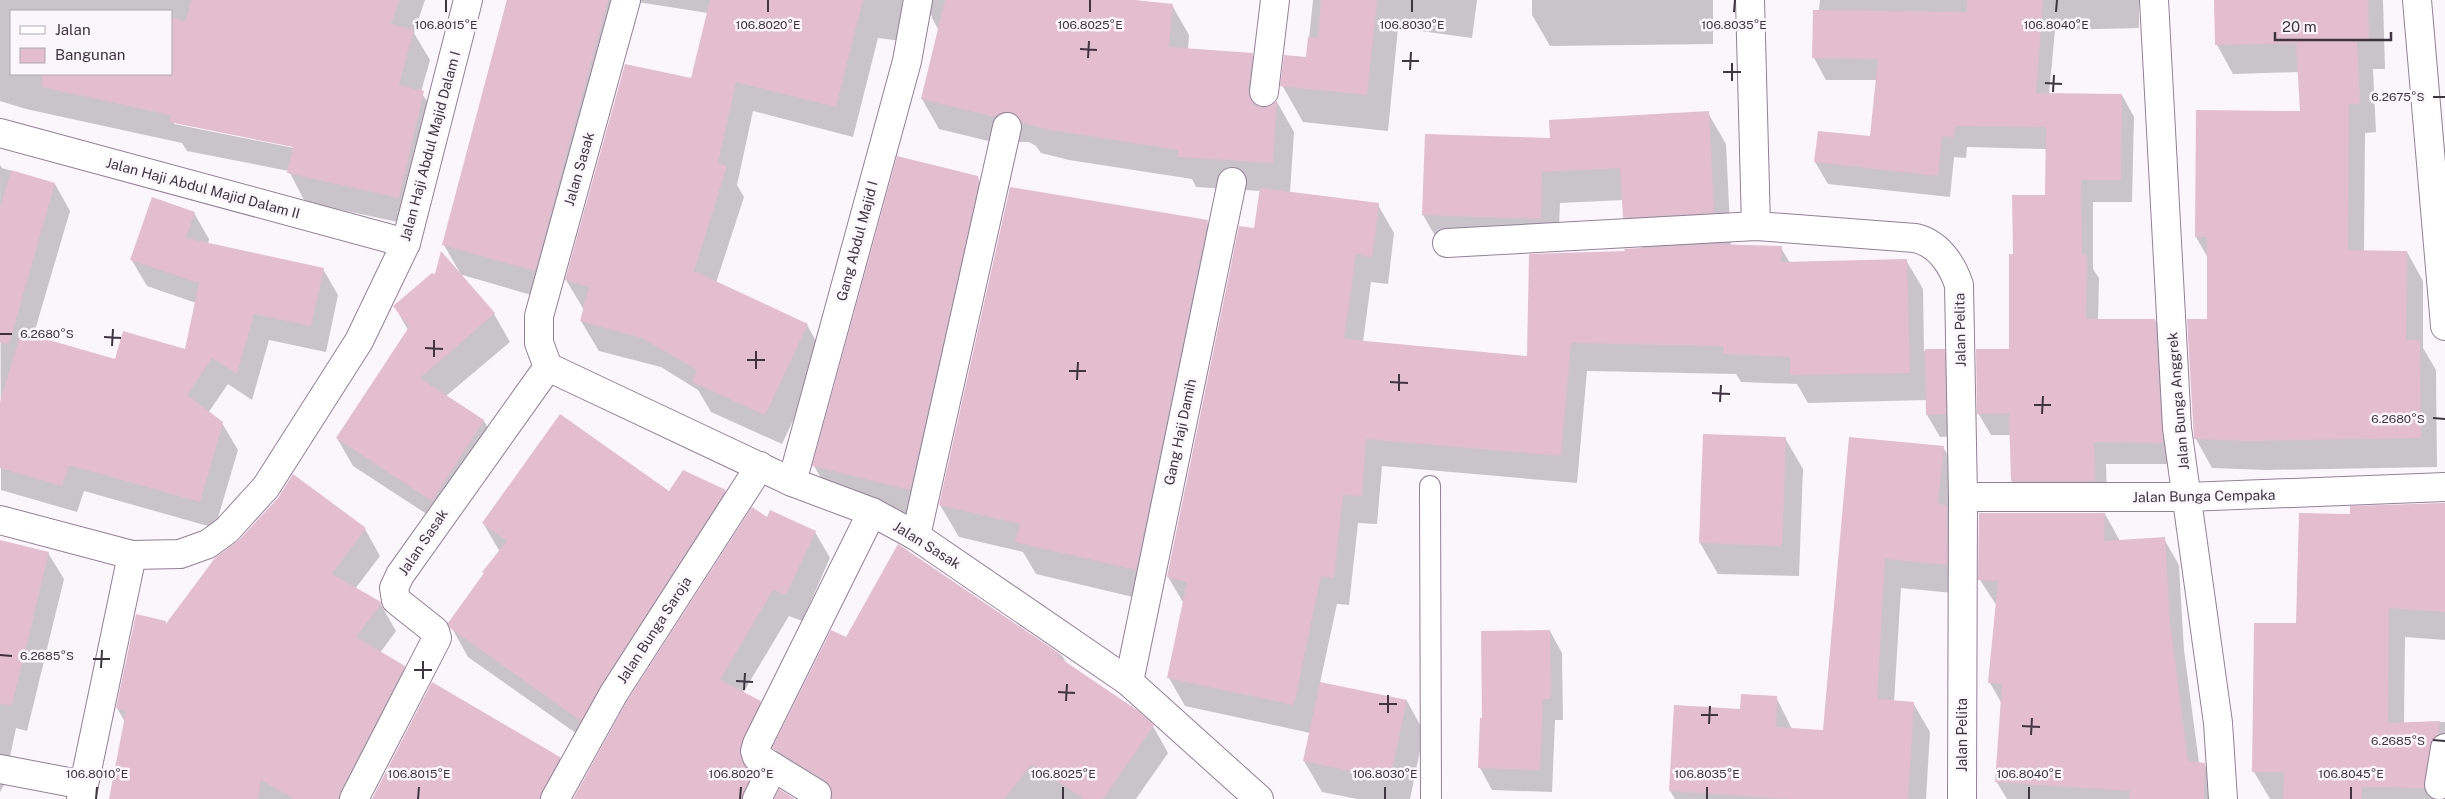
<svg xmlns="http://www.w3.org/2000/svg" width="2445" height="799" font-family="'Public Sans',sans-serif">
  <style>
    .shadow { fill: #0003; fill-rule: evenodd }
    .building { fill: #e4bdcf }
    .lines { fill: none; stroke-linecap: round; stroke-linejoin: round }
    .service-casing { stroke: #967e9a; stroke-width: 22 }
    .minor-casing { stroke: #967e9a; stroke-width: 30 }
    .service { stroke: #fff; stroke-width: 20 }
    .minor { stroke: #fff; stroke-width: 28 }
    .ticks { fill: none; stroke: #3f3541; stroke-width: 2 }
    .labels { text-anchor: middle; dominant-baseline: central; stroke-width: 5; stroke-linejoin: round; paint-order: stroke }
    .street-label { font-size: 14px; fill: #3f3541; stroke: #fbf6fc }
    .ticks-label { font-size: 12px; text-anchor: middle; fill: #3f3541; stroke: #fbf6fc; stroke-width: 5; stroke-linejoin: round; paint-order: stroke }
  </style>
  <rect width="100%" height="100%" fill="#fbf6fc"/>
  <!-- shadow -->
  <g class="shadow">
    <path d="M0,0H425L414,33L430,60L421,92L440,121L416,226L305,202L289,171L187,151L182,143L26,109L0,101ZM11,11H171V74H11ZM174,122L299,147V149L174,124Z"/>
    <polygon points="507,0 1121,0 1172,5 1189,35 1188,50 1252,54 1270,84 1267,108 1277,102 1294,132 1290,193 1378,205 1394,233 1388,284 1371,282 1363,342 1528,358 1626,253 1643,249 1624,217 1623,200 1560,203 1558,250 1441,246 1423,215 1551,139 1708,113 1726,144 1731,246 1781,248 1790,263 1906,260 1923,289 1924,351 1944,350 1957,373 1958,436 1940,437 1927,415 1927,400 1808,403 1797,384 1741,382 1736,374 1587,371 1577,483 1382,466 1377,524 1358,523 1349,605 1337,604 1320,683 1407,701 1424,732 1410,799 1357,799 1322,792 1304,761 1310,733 1185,706 1169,678 1184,604 1168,577 1255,230 1261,191 1196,187 1192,179 1069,160 1041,153 1036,146 1029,142 1019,142 1013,147 939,129 922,99 939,31 932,18 932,15 923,20 916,43 878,38 853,137 753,111 737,185 744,197 716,283 807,325 824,355 782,444 711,412 698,390 661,367 599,351 581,321 584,310 566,280 692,80 708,13 631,1 552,301 459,274 494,314 510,342 446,396 484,421 500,449 448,528 353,466 337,438 408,330 395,307 460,273 444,245"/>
    <polygon points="1313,0 1477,0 1472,38 1398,28 1388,131 1303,122 1282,85 1307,58"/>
    <polygon points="1532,0 1713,0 1713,44 1550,46 1532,15"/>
    <polygon points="1820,0 2139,0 2139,28 2055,30 2049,94 2122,95 2134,117 2132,202 2093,202 2093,269 2099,278 2098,320 2155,320 2167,342 2175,464 2106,464 2107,503 2025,503 2012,481 2011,435 1991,435 1978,413 2010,350 2014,256 2046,196 2047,149 1967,147 1966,158 1954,157 1950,197 1828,184 1815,162 1872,138 1877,80 1826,80 1814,58"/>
    <polygon points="2215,0 2383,0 2385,69 2373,69 2376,132 2365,133 2364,252 2407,252 2423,281 2423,348 2436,370 2437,467 2266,470 2212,468 2196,439 2208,320 2208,258 2196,237 2301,112 2299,72 2233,74 2217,45"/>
    <polygon points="0,165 2,168 55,184 70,211 33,337 116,361 186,351 196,303 147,286 131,259 194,213 209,239 208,244 323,269 338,295 326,352 269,340 252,400 228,384 208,413 222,423 238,450 215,528 84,491 77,512 1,490"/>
    <polygon points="977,177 995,208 928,520 832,497 814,466"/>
    <polygon points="1207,222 1226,254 1154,602 1036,574 1023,552 959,537 940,505"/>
    <polygon points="1785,438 1803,469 1799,576 1718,574 1700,543"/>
    <polygon points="1850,438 1943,447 1960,476 1963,594 1901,588 1894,702 1913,703 1930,732 1926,799 1675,799 1670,791 1742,710 1776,697 1792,729 1824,731"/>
    <polygon points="293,476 365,529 380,556 355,589 380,603 396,631 380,653 404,667 420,694 365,799 110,799 125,722 117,708 165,622 167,625 279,498"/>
    <polygon points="725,491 741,519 617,713 597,748 468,657 449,623 500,552 483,523 670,493"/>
    <polygon points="2445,503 2445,640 2405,637 2404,723 2445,722 2445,781 2443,799 2270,799 2254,772 2297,624 2351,515 2351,508"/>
    <polygon points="2105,514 2120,541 2164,539 2179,565 2184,650 2199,763 2204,764 2219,790 2220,799 2007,799 1996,781 2002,704 1990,683 1997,606 1980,580"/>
    <polygon points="767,518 815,532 830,558 802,621 789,616 743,693 760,702 776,728 755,775 766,799 574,799"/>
    <polygon points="0,541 48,553 64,579 27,731 16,728 4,785 0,792"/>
    <polygon points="899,546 1063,657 1067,664 1153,726 1168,753 1136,799 828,799 789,775 774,748 847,639"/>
    <polygon points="1550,631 1562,653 1563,720 1555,720 1552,792 1492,790 1480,768"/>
    <polygon points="433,684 560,758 575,785 567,799 373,799"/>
  </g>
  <!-- building -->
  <g class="building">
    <polygon points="191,0 399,0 391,24 414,30 399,85 424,91 399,198 287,173 293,147 169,122 170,115 42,87 43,74 171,74 171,18 186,21"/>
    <polygon points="507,0 608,0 535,271 442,245"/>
    <polygon points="710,0 863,0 836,107 736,82 718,163 727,166 694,271 808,324 765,415 692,382 697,370 642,338 580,321 589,287 565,280 625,64 691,78"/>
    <polygon points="945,0 1134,0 1173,4 1169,47 1253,53 1248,90 1250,99 1255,105 1263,108 1271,106 1277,101 1273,163 1178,157 1178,150 1051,130 1022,123 1018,116 1011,112 1002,112 995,117 921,99"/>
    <polygon points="1321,0 1377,0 1367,95 1280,86 1284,55 1306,57 1308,37 1318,38"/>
    <polygon points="1967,0 2043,0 2036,93 2122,94 2121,180 2081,180 2082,255 2087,255 2086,319 2155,319 2163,443 2094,442 2095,481 2011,481 2009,413 1977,414 1976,349 2009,349 2009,254 2013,254 2012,195 2045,195 2046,127 1955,126 1954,137 1942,136 1938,176 1814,162 1818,131 1870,136 1878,59 1812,58 1813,10 1967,12"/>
    <polygon points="2214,0 2368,0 2369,40 2357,41 2360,104 2349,104 2348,250 2407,251 2406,340 2420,340 2421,438 2249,441 2194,439 2187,319 2207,319 2207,237 2195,237 2196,110 2300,111 2296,43 2215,45"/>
    <polygon points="1709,111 1714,213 1623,218 1620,168 1542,172 1541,219 1422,215 1425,134 1550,138 1549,120"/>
    <polygon points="897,156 978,176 979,182 910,490 812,466"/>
    <polygon points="11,170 55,183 9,344 0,343 0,209"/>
    <polygon points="1010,187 1208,220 1136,570 1015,542 1020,524 939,505"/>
    <polygon points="1260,188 1379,203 1372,257 1356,254 1344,339 1527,356 1529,254 1625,251 1624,249 1716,244 1782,246 1781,262 1907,259 1910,373 1790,375 1790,357 1723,354 1724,346 1571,343 1561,456 1366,439 1362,496 1343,495 1334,578 1321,576 1294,705 1167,678 1187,582 1167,577 1239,226 1254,228"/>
    <polygon points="152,197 195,212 186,238 324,268 311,326 254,314 237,374 212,358 187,395 223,422 200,502 69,465 62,486 0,468 0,402 21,332 115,359 123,331 185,349 199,283 130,260"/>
    <polygon points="441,251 495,313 420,378 484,420 432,501 336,438 409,327 393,306 432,273 435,274"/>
    <polygon points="1925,349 1945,349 1946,414 1926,415"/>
    <polygon points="560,414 669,491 683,470 726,490 601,685 581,721 450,628 448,623 484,573 482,572 507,541 482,523"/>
    <polygon points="1703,434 1786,437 1782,546 1699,543"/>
    <polygon points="1849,437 1944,446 1938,504 1947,505 1947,565 1885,559 1877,699 1914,702 1908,799 1791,799 1669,791 1674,705 1740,709 1741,694 1777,696 1776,727 1823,730"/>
    <polygon points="293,474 366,528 332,574 381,602 381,604 356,637 405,666 340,792 338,799 294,799 261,780 258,799 109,799 126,711 116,708 136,614 166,621 165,625 215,558 239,540 278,498"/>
    <polygon points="2445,503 2445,612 2389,608 2388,723 2440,721 2438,735 2430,746 2424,788 2362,787 2362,799 2283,799 2284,772 2252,772 2254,623 2296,623 2299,513 2350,514 2350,506"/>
    <polygon points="752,507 767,517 770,510 816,531 786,595 773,590 720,680 761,701 740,747 742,762 753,773 742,799 573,799 627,701"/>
    <polygon points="1979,513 2105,513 2104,541 2165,537 2170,623 2188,761 2205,763 2204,799 2129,799 2130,791 1995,782 2002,684 1988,683 1998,581 1978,580"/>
    <polygon points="0,540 49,552 12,705 0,704"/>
    <polygon points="898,544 1063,656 1054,654 1137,710 1154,725 1103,799 1084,799 1032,764 1004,799 831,799 831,787 826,781 772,748 831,630 846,637"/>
    <polygon points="1550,630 1551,699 1543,699 1540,770 1478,768 1480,718 1482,718 1481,631"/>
    <polygon points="432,682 560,757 539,799 372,799"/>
    <polygon points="1320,682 1407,700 1390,779 1303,761"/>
    <polygon points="779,789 795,799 774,799"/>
  </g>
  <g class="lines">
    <!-- service casing -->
    <g class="service-casing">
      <polyline id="service" points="1430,486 1431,799"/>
    </g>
    <!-- minor casing -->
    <g class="minor-casing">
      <g id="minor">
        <polyline points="626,0 539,316 539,343 548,367 792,482 872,512 916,536 1129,682 1259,799"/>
        <polyline points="1750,0 1756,226"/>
        <polyline points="2154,0 2177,428 2218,723 2223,799"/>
        <polyline points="2417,0 2445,326"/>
        <polyline points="1264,92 1275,0"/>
        <polyline points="0,133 406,243"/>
        <path d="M1447,243L1756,226L1915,238C1938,243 1952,264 1959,285L1963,497L1962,799"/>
        <polyline points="792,482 907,61 918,0"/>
        <polyline points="1963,497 2187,497 2445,487"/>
        <polyline points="0,520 132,555 180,554 208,544 227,530 266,487 359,341 406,243 468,0"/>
        <polyline points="916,536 1007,127"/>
        <polyline points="1129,682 1232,182"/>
        <polyline points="0,769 84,785"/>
        <polyline points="2439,785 2445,748"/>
        <polyline points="817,794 757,757 755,751 757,744 872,512"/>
        <polyline points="81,799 132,555"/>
        <polyline points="354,799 437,638 435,631 396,600 394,588 400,575 548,367"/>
        <polyline points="555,799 614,693 760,466"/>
        <polyline points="757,799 773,767"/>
      </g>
    </g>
    <!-- service -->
    <use href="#service" class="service"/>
    <!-- minor -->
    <use href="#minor" class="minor"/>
  </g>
  <!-- ticks -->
  <path class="ticks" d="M446,12V0M768,12V0M1090,12V0M1412,12V0M1734,12L1735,0M2056,12L2057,0M1080,49L1097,50M1088,58L1089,41M1402,61H1419M1410,70L1411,52M1723,72H1741M1732,81V63M2045,83L2062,84M2053,92L2054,75M2433,97H2445M0,334H12M104,337L121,338M112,346L113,329M425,348L443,349M434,357V340M747,360H765M756,369V351M1069,371H1086M1077,380L1078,362M1390,382L1408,383M1399,391V374M1712,393L1730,394M1720,402L1721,385M2034,405H2051M2042,414L2043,396M2433,418L2445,419M0,655L12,656M93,659H110M101,668L102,650M414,670H432M423,679V661M736,681L753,682M744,690L745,673M1058,692L1075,693M1066,701L1067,684M1379,704H1397M1388,713V695M1701,715H1718M1709,724L1710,706M2022,726L2040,727M2031,735L2032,718M2433,740L2445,741M96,799L97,787M418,799L419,787M740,799L741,787M1063,799V787M1385,799V787M1707,799V787M2029,799V787M2351,799V787"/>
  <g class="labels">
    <!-- street labels -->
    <g class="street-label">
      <text transform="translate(430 146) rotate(-75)">Jalan Haji Abdul Majid Dalam I</text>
      <text transform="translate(579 169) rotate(-74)">Jalan Sasak</text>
      <text transform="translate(203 188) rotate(15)">Jalan Haji Abdul Majid Dalam II</text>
      <text transform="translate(857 241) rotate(-75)">Gang Abdul Majid I</text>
      <text transform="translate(1960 330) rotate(-91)">Jalan Pelita</text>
      <text transform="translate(2178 401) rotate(-95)">Jalan Bunga Anggrek</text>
      <text transform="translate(1180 432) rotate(-78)">Gang Haji Damih</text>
      <text transform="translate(2204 496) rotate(-1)">Jalan Bunga Cempaka</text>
      <text transform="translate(423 542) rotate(-56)">Jalan Sasak</text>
      <text transform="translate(927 545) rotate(32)">Jalan Sasak</text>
      <text transform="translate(654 630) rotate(-57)">Jalan Bunga Saroja</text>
      <text transform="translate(1962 735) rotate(-90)">Jalan Pelita</text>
    </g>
  </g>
  <g class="ticks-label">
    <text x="446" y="29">106.8015°E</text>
    <text x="768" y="29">106.8020°E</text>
    <text x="1090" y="29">106.8025°E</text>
    <text x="1412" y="29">106.8030°E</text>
    <text x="1734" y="29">106.8035°E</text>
    <text x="2056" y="29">106.8040°E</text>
    <text x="2398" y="101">6.2675°S</text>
    <text x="47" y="338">6.2680°S</text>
    <text x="2398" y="423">6.2680°S</text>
    <text x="47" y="660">6.2685°S</text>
    <text x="2398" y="745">6.2685°S</text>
    <text x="97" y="778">106.8010°E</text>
    <text x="419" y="778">106.8015°E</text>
    <text x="741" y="778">106.8020°E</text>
    <text x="1063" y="778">106.8025°E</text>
    <text x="1385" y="778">106.8030°E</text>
    <text x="1707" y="778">106.8035°E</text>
    <text x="2029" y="778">106.8040°E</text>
    <text x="2351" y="778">106.8045°E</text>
  </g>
  <!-- legend -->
  <rect x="10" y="10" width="162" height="65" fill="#fbf6fc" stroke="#b0a9b1"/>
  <rect x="20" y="26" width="25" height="8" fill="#ffffff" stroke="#b0a9b1"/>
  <text x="55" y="35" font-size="15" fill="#3f3541">Jalan</text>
  <rect x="20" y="48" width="25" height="15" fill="#e4bdcf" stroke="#b0a9b1"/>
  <text x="55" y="60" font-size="15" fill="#3f3541">Bangunan</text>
  <!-- scale -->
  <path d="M2275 32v8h116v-8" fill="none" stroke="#3f3541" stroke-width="2.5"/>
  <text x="2282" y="32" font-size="15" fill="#3f3541" stroke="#fbf6fc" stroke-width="4" paint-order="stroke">20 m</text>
</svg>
